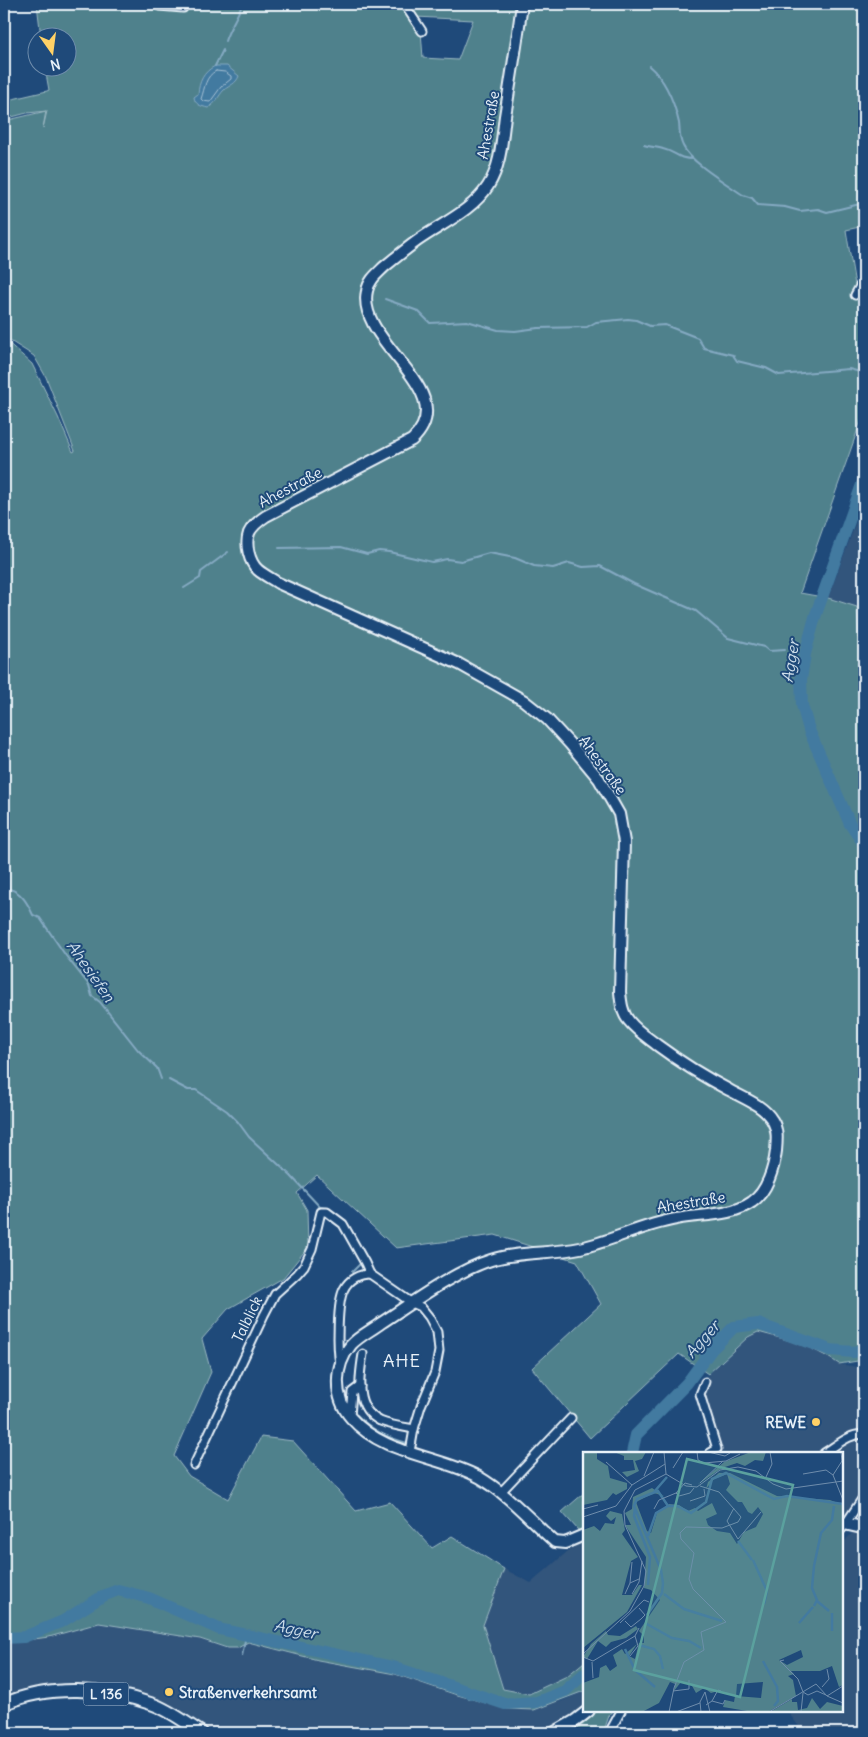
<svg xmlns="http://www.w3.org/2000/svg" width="868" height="1737" font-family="Delius,sans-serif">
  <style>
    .built { fill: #32547b }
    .green { fill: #50818c; stroke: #9cb9c2 }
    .water { fill: #437aa0; stroke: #85aac3 }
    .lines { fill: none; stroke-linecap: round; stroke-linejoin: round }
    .shore { stroke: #a6c1d5; stroke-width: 1 }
    .stream { stroke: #85aac3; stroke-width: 2 }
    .river { stroke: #437aa0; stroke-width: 12 }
    .street-casing { stroke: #e8f1f8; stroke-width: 11 }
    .secondary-casing { stroke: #e8f1f8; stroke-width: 14 }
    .primary-casing { stroke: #e8f1f8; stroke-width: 15 }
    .street { stroke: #1f4a7a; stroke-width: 7 }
    .secondary { stroke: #1f4a7a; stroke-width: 10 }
    .primary { stroke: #1f4a7a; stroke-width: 11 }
    .poi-dot { fill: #ffd166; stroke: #1f4a7a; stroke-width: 2 }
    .labels { text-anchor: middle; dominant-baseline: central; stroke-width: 4; stroke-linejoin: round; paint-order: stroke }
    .shield { fill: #1f4a7a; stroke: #acbfd2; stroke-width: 1 }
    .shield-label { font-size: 14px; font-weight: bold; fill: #e8f1f8 }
    .street-label { font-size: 15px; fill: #e8f1f8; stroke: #1f4a7a }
    .poi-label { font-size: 15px; font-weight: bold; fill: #e8f1f8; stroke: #1f4a7a; text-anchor: end }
    .water-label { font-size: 16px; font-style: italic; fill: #cfdfeb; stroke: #1f4a7a }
    .quarter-label { font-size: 18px; letter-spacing: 1px; fill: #e8f1f8; stroke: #1f4a7a }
    .inset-river { fill: none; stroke: #437aa0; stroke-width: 2.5 }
    .inset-road { fill: none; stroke: #6f8dac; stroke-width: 1 }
    .view { fill: #5ba19e; fill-opacity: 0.15; stroke: #5ba19e; stroke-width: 2.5 }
    .inset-edge { fill: none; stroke: #e8f1f8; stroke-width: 2.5 }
  </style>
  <rect width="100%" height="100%" fill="#1f4a7a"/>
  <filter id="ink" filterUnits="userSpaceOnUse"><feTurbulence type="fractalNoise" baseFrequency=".02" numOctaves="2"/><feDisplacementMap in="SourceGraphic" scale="10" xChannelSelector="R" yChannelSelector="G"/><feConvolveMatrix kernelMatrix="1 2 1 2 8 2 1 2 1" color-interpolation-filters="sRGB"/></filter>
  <g filter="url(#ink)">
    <!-- built -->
    <g class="built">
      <polygon points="864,501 864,641 859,639 857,607 828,598"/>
      <polygon points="758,1332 802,1343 820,1352 839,1364 857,1367 864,1378 864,1519 842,1516 842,1453 703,1453 713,1448 697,1394 703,1380 748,1337"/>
      <polygon points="864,1520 864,1727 855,1733 804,1733 787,1711 842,1711 842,1544"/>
      <polygon points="584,1542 584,1662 567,1676 529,1694 503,1689 483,1625 504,1569 531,1583 575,1545"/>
      <polygon points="99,1623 200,1639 227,1648 238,1648 248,1642 318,1660 395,1674 454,1694 507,1709 562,1701 584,1691 584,1711 598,1711 578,1729 569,1733 215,1733 151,1697 84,1685 38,1688 4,1698 4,1643 49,1636"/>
    </g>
    <!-- green -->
    <g class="green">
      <path d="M37,4H152L178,6L195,4H399L421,31L423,58L458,60L473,20L416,17L407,4H864V226L846,230L855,285L864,290V412L800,593L828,598L857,607L859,638L864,641V1360L839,1364C810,1345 791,1341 758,1332L748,1337L708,1374L679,1354L590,1438L532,1368L601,1304L577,1261L495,1235L396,1248L317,1175L297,1193L307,1210L308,1247L283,1278L228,1309L202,1339L211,1372L174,1456L189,1476L228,1499L261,1437L293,1441L356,1511L390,1502L432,1548L452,1536L504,1569L483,1625L503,1689L529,1694L567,1676L584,1662V1691L534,1710L507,1709L454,1694L395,1674L318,1660L248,1642L238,1648H227L200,1639L99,1623L49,1637L4,1643V339L32,364L58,417L73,452L75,451L46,377L34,356L4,337V121L46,111L43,128L47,111L27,113L4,119V101L47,91L49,90L45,68H68V38L41,37Z"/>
      <polygon points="584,1493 584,1529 578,1530 562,1512"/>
      <polygon points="598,1711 613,1711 609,1716 603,1733 569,1733 578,1729"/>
    </g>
    <!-- water -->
    <path class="water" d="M215,66H227L239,76C236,84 230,85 224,90C218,96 216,104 208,108C201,106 195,105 194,97L198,94C199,82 203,72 215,66Z"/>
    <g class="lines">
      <!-- shore -->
      <path class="shore" d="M216,71L225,72L231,76V79L221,87L210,102L203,101L201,99C205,88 205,76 216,71Z"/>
      <!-- stream -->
      <g class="stream">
        <polyline points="860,4 864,8"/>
        <path d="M225,41C229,28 238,16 242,4"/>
        <polyline points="215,66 223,50"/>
        <path d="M649,66C666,80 674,101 679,123C680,131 679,139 683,146C690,162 727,184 743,195L752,198L758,205L785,207L800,211L818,209L827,212L864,203"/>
        <path d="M644,145C650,147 658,147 663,149C676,152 677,159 693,159"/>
        <polyline points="385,299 418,311 430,323 467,321 498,330 515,331 538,328 587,327 596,322 628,319 636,320 650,326 665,325 698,338 704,348 733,355 737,361 766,368 779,375 849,369 864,373"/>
        <polyline points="279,548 341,547 367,554 379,551 389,552 432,562 447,559 461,561 489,553 515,558 534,566 553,568 569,563 583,567 600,566 634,584 696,611 728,638 764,647 769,651 785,650"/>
        <polyline points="184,588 200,578 201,572 228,552"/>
        <path d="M4,878L8,882L9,889C21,891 28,904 33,915L40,918L66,956L89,985L92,996L100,1002L138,1050L157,1068L161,1079"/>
        <polyline points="169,1080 188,1090 196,1090 227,1111 238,1122 249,1137 291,1176 320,1207 330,1209 334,1214"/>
        <polyline points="352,1272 361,1263 357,1255"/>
        <path d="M357,1415C373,1431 385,1437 407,1443"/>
        <polyline points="479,1485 494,1493"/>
        <polyline points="503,1501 509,1506"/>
        <polyline points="513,1510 523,1520"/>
        <polyline points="242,1656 246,1635"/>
      </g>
      <!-- river -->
      <g class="river">
        <polyline points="864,479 815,617 805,654 801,680 802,705 809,730 850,824 864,844"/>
        <polyline points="632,1453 636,1435 687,1383 712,1349 734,1327 758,1324 830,1350 853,1352 864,1350"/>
        <polyline points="4,1638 24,1637 63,1621 103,1596 118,1590 149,1598 219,1629 393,1667 505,1704 537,1702 565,1691 584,1674"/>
      </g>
      <!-- street casing -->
      <g class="street-casing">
        <g id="street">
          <polyline points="404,4 422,31"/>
          <polyline points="159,6 183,8 184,4"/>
          <polyline points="855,295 864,279"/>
          <path d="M363,1354C359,1378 354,1408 380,1421C390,1425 403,1427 414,1429"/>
          <path d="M340,1363C337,1349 337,1302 344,1289C349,1279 359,1274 370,1274"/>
          <polyline points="705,1382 700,1394 717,1449 710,1453"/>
          <polyline points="350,1416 352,1392 360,1386"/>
          <path d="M824,1453C836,1446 851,1432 864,1435"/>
          <polyline points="194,1465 264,1315 275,1294 297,1274 304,1266 312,1249 321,1212 327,1212 343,1224 365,1263 370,1274 412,1303 421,1307 429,1317 437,1332 439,1351 435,1372 421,1406 414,1429 410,1452"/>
          <polyline points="501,1492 571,1418"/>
          <polyline points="842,1529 864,1496"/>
          <polyline points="609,1733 621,1711"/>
        </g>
      </g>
      <!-- secondary casing -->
      <g class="secondary-casing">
        <path id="secondary" d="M522,4C517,41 511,79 505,116C502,139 501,166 488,186C472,211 441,224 417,241C406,249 395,258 384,267C377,274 369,280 367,291C355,343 464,391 412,440L266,516C260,520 252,526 249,533C245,544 249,562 258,570C264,575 272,579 278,583L459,664L523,700L547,719L570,744L599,779L619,814L624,842L620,992C621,1002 622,1013 629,1021C637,1031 648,1038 657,1045C680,1062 704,1077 729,1090C743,1098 763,1105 772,1120C778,1129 777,1140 776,1151C774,1168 767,1192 752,1202C731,1217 700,1214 676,1219C642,1225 612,1241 580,1248C551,1254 519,1251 491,1260C455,1271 413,1302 381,1323C372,1330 359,1336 351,1345C334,1366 333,1397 351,1418C383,1455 438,1455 479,1477C508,1494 530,1520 555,1542L565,1543L584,1535"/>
      </g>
      <!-- primary casing -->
      <g class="primary-casing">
        <g id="primary">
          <polyline points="842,1523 864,1528"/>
          <path d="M4,1704C49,1684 106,1688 152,1704C170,1710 186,1723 202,1733"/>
          <polyline points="554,1733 575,1721 588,1711"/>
        </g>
      </g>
      <!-- street -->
      <use href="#street" class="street"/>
      <!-- secondary -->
      <use href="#secondary" class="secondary"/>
      <!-- primary -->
      <use href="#primary" class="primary"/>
    </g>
  </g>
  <!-- markers -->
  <g class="poi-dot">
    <circle cx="816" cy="1422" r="5"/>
    <circle cx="169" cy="1692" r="5"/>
  </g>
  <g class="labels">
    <!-- shield labels -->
    <rect class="shield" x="83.5" y="1682.5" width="45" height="23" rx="4"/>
    <g class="shield-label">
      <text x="106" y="1694">L 136</text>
    </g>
    <!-- street labels -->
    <g class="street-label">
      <text transform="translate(488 125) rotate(-80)">Ahestraße</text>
      <text transform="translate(290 487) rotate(-28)">Ahestraße</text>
      <text transform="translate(603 765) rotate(54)">Ahestraße</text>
      <text transform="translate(691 1202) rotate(-9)">Ahestraße</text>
      <text transform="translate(247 1319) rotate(-64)">Talblick</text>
    </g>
    <!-- poi labels -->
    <g class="poi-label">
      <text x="806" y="1422">REWE</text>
      <text x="179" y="1692" text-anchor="start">Straßenverkehrsamt</text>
    </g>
    <!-- water labels -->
    <g class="water-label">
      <text transform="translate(790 661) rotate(-81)">Agger</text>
      <text transform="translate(91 971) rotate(55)">Ahesiefen</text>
      <text transform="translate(702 1339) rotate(-49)">Agger</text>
      <text transform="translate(296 1629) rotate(12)">Agger</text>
    </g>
    <!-- quarter labels -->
    <g class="quarter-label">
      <text x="402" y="1360">AHE</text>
    </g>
  </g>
  <!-- overview -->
  <g transform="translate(583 1452)">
    <rect width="260" height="260" fill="#1f4a7a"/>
    <path d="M0,0H14V7L25,14L27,26L44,31V37L33,43L30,41L24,48L0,53ZM31,0H63L59,7L52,9L56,19L44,25L39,20L52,18L50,8H41V4ZM168,0H183L180,9L172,8L162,14L154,11L139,16L114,33L141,10ZM136,21H147L194,44L247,48L260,53V233L256,235L249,214L237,219H208L211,222L205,224L210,228L213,244L185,260H170L140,255L142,248L151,250L152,244L135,239L128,241L121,236L113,241L108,232L98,230L91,239L92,232L87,230L76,251L59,260H0V231L16,225L17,216L23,213L27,219L34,214L30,203L39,197L42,202L54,192L46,204L52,207L56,191H61V184L56,179L77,148L68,138L61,136L63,105L42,73H48L42,61L49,57L50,45L69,36L81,44L71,41L53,50L64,79L68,81L74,61L86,52L96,53L105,59L112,56L115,59L129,51L134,62L123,67L125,73L134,79L147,81L154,92L161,80L173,75L180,62L175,55L169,62L165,60L159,50H155L143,38L147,32L144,22L131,27L123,37L125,30ZM218,198L220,205L204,213L196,208ZM180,230L178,246L153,244L154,232ZM27,59L39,62L42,78L39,82L55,105L48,109L39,143H49L56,133H59L44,160L0,196V78L11,74L17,79L22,71L31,72L33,65L28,69L23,64ZM53,174L55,177L43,186L28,190L23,195L15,189L4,207L0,205L8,192L23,179L25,183L37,184ZM229,246L237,257L244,250L260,254V260H187L209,247V250H214L215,258L224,256Z" fill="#50818c" fill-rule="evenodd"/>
    <path class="inset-river" d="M71,40L84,25M52,56L51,64L67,105L65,133M65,84L73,61L85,54M155,89L169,108M170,108L184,139L181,152M81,142L101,157L139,169M234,149L246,159M231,154L234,148L229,136L231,114L238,81L249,68L251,54M249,161V179M64,163L79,141L80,131L78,118L51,54L54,47L75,39L85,54H94L108,61L123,50L129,27L143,21L191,47L204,44L260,52M62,171L89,186L106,189L118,196M216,171L230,155M56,193L71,197L77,204L80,217M42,197L52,218L72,235M180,209L194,235L195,249L191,254"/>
    <path class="inset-road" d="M81,0L83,22M114,0L115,8L121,11L143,9L157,2M125,0L142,4L147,1M23,10L49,33M90,16L100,0M220,22L243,18L250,23L260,48M250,23L259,9L258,0M61,24L71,0M183,25L189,12L187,0M117,31L140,9M93,41L96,44L107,41L111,36M107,49L122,44L121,37M151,56L144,69L155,87L178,60M0,57L15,53M71,57L76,48L93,41L102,31L109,33M0,65L33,54L49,33L82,12M47,131L49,110M42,142L47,131L56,127M49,142L56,130L59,109M42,169L48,175L58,167L62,163L56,156M37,171L61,148L66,150M0,202L47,159L61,134L63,119L42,73L41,59L52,38L83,22L103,34L114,35L137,18L155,15L173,19L190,32L203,37L260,29M47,204L55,194L52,184M0,205L10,209L52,184L56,176M201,208L197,209L215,227L220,240M9,210L10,226M239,235L246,227L244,217M90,239L106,237V228M220,240L225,243L234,239L243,243M244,244L260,234M129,249L135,238L138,239M123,253L129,249L140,252L142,248M86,260L91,236L101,210L121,198L118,180L143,170L110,137L106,127L111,101L98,87L97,81L103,75L139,76L155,70L158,65L136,40L117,34M93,260L117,251M118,260L117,250L122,240L127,260M146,260H166M186,260L233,232L244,244L260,251M218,260L220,241"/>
    <path class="view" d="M104,7L210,33L157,245L51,218Z"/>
    <rect width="260" height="260" class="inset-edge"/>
  </g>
  <!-- margin -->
  <rect width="868" height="1737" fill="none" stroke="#1f4a7a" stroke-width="20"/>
  <rect x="10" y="10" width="848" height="1717" fill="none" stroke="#e8f1f8" stroke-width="2" filter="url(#ink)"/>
  <!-- north arrow -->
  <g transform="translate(52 52) rotate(166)"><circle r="24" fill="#1f4a7a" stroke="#6f8dac"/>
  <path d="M0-4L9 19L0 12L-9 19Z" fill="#ffd166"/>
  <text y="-8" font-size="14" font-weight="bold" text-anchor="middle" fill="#e8f1f8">N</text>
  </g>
</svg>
